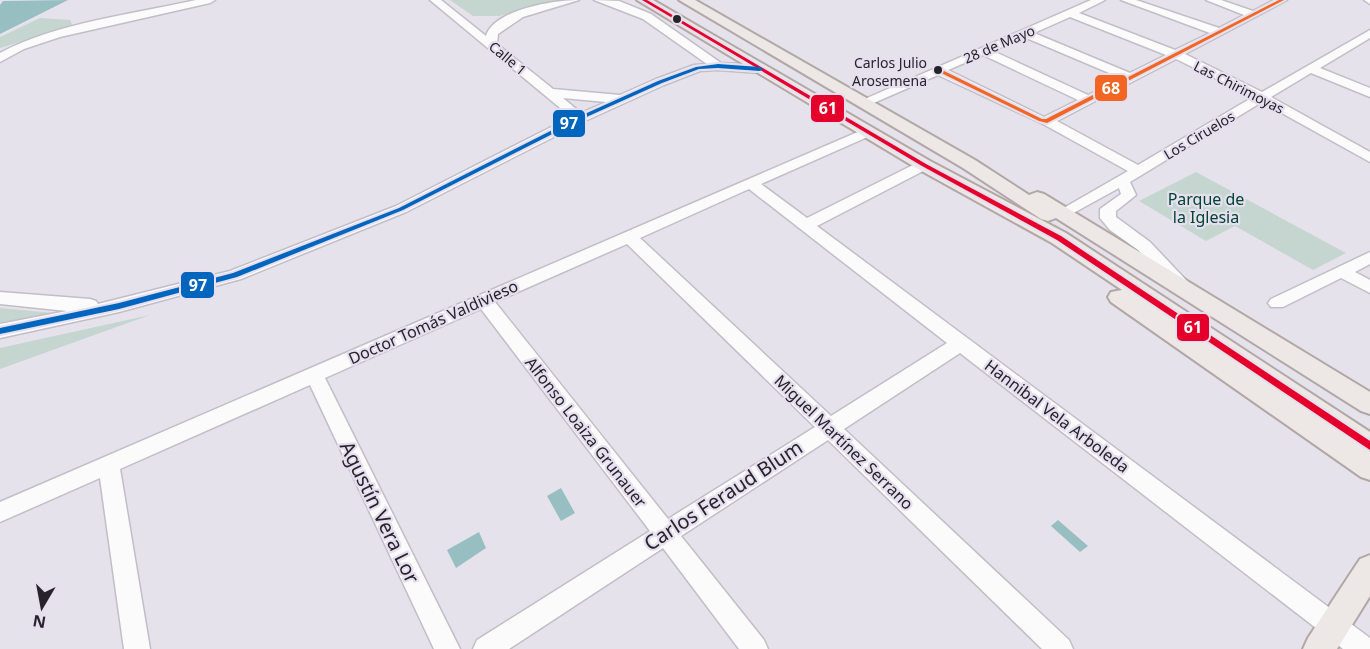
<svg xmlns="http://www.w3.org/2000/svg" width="1370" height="649" font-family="'Noto Sans',sans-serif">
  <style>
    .green { fill: #c5d5d0 }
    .water { fill: #97bfc2 }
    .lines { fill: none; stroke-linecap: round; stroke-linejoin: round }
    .minor-casing { stroke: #c1bec6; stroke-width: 3 }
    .major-casing { stroke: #b1a7a5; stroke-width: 4 }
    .minor { fill: #fbfbfc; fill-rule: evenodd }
    .major { fill: #ede7e5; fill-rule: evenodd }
    .bus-1-casing { stroke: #e5dfef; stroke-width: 4 }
    .bus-2-casing { stroke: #e5dfef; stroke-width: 4 }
    .bus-3-casing { stroke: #e5dfef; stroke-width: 4 }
    .bus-1 { fill: #e4002b; fill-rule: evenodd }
    .bus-2 { fill: #f26522; fill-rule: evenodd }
    .bus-3 { fill: #0065bd; fill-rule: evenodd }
    .bus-dot { fill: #26242a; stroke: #e5dfef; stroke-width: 2 }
    .labels { text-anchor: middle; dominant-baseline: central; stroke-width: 4.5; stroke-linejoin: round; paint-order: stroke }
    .far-street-label { font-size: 14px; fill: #26242a; stroke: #e5dfef }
    .bus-label { font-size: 14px; fill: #26242a; stroke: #e5dfef; text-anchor: end }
    .park-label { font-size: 16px; fill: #00442f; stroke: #e5dfef }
    .street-label { font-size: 16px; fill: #26242a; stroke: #e5dfef }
    .near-street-label { font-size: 20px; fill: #26242a; stroke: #e5dfef }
    .line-badge { stroke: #e5dfef; stroke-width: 2 }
    .badge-label { font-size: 16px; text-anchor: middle; font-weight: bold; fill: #fff }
  </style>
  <rect width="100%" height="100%" fill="#e6e2ec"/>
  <!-- green -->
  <g class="green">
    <polygon points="450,0 565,0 499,16 473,16"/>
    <polygon points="40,18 70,20 73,26 0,48 0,37"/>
    <polygon points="1196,172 1346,253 1313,270 1235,226 1206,241 1139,201"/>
    <polygon points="0,308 53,313 0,323"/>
    <polygon points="150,315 0,369 0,348"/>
  </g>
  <!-- water -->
  <g class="water">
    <polygon points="68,0 0,34 0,5 3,1"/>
    <polygon points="561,488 575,513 561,521 547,496"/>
    <polygon points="1058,520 1088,546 1080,552 1051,526"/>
    <polygon points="479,532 486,548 456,568 447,550"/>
  </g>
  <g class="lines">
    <!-- minor casing -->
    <g class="minor-casing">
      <g id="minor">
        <path d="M196,0H215L210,3L60,37L24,49L0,62V53C55,23 134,14 196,0Z"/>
        <path d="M430,0H441L486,36C494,9 556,0 579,0L523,17L498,34L497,44L553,89L620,95L656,79L694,65L707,64L643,19L594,0L619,1L651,14L721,63L760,65L766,69L760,73L718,70L700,71L664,85L585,121L406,212L241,279L119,312L0,338V324L67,311L0,304V292L90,299L96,301L98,304L230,271L396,206L571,117ZM563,98L606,102L581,113Z"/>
        <path d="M1091,0H1105L1079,13L1175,50L1210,33L1121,0H1136L1219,28L1244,15L1206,0H1221L1253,11L1274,0H1287L1185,54L1262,92L1370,30V38L1320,68L1370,88V97L1311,73L1271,97L1370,152V162L1262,102L1130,182L1136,195L1116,211V217L1150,242L1187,281L1190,285L1187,289H1175L1138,250L1110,230L1100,218V209L1121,194L1119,188L1068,216L1063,218L1055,213L1128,171L1043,124L938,75L869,105L864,106L858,102ZM1070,17L1166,55L1130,73L1034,33ZM1024,37L1121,78L1088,95L993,51ZM983,55L1078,100L1044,117L948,70ZM1176,59L1253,97L1138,165L1057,121Z"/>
        <polygon points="1364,0 1370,0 1370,4"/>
        <path d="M867,128L874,132L872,135L761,184L807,218L919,162H929L931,165L929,168L817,226L1370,638V649H1343L960,353L844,429L1069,640L1073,649H1042L828,440L681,536L764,640L768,649H739L663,548L509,649H473L477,640L650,531L481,309L325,378L460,649H434L310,385L120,469L150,649H124L100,478L0,522V502ZM749,189L947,343L831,416L640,238ZM627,244L815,427L668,519L495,302Z"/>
        <polygon points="1370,252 1370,264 1355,272 1370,280 1370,293 1341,278 1283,307 1271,307 1268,303 1271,299"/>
      </g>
    </g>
    <!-- major casing -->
    <g class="major-casing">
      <g id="major">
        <polygon points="637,0 653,0 930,161 1066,233 1370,432 1370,480 1361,477 1111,302 1108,297 1111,292 1122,290 1052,243 918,169"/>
        <polygon points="679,0 695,0 975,160 1029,195 1037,192 1044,194 1370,392 1370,414 1361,411 1056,218 1048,221 1041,219 963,168"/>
        <polygon points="1370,555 1370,596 1337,649 1303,649 1308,638 1360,559"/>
      </g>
    </g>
    <!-- minor -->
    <use href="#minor" class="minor"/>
    <!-- major -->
    <use href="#major" class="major"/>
    <!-- bus-1 casing -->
    <g class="bus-1-casing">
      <polygon id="bus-1" points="642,0 647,0 926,164 1061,236 1370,441 1370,450 1057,240 922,166"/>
    </g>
    <!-- bus-2 casing -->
    <g class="bus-2-casing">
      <polygon id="bus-2" points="1279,0 1284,0 1047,123 1039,121 935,70 940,69 1042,119 1046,119"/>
    </g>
    <!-- bus-3 casing -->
    <g class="bus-3-casing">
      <polygon id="bus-3" points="718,64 760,67 763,69 760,71 718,68 699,69 662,83 582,119 403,210 237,277 119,309 0,334 0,328 119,303 233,273 399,208 578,117 658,81 696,67"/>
    </g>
    <!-- bus-1 -->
    <use href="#bus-1" class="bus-1"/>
    <!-- bus-2 -->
    <use href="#bus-2" class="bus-2"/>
    <!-- bus-3 -->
    <use href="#bus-3" class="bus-3"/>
  </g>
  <!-- markers -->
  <g class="bus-dot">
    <circle cx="677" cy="19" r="5"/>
    <circle cx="938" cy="70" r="5"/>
  </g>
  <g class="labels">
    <!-- far-street labels -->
    <g class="far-street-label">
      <text transform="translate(999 44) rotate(-23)">28 de Mayo</text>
      <text transform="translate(508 58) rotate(40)">Calle 1</text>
      <text transform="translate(1239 87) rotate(27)">Las Chirimoyas</text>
      <text transform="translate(1199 135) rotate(-31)">Los Ciruelos</text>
    </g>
    <!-- bus labels -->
    <g class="bus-label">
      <text x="927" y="62">Carlos Julio<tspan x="927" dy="18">Arosemena</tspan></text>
    </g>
    <!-- park labels -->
    <g class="park-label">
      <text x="1206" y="199">Parque de<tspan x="1206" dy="18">la Iglesia</tspan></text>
    </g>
    <!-- street labels -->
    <g class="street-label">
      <text transform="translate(433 322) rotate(-24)">Doctor Tomás Valdivieso</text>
      <text transform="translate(1057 416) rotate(37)">Hannibal Vela Arboleda</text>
      <text transform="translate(586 432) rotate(52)">Alfonso Loaiza Grunauer</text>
      <text transform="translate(844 442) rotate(44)">Miguel Martínez Serrano</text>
    </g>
    <!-- near-street labels -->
    <g class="near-street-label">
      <text transform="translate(723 495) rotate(-33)">Carlos Feraud Blum</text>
      <text transform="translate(380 512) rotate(64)">Agustín Vera Lor</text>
    </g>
  </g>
  <g class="line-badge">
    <rect x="1094" y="74" width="34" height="28" rx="6" fill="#f26522"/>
    <rect x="810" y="94" width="35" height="29" rx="6" fill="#e4002b"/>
    <rect x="552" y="109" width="34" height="29" rx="6" fill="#0065bd"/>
    <rect x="180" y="271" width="35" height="28" rx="6" fill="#0065bd"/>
    <rect x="1176" y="313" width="34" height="29" rx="6" fill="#e4002b"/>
  </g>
  <g class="badge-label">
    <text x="1111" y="94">68</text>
    <text x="828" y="114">61</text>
    <text x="569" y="129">97</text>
    <text x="198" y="291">97</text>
    <text x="1193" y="333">61</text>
  </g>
  <!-- north arrow -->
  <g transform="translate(42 607) rotate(190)" stroke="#e5dfef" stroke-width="4.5" paint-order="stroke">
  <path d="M0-4.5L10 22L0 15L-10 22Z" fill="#26242a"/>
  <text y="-9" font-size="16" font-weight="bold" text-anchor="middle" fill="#26242a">N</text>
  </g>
</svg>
